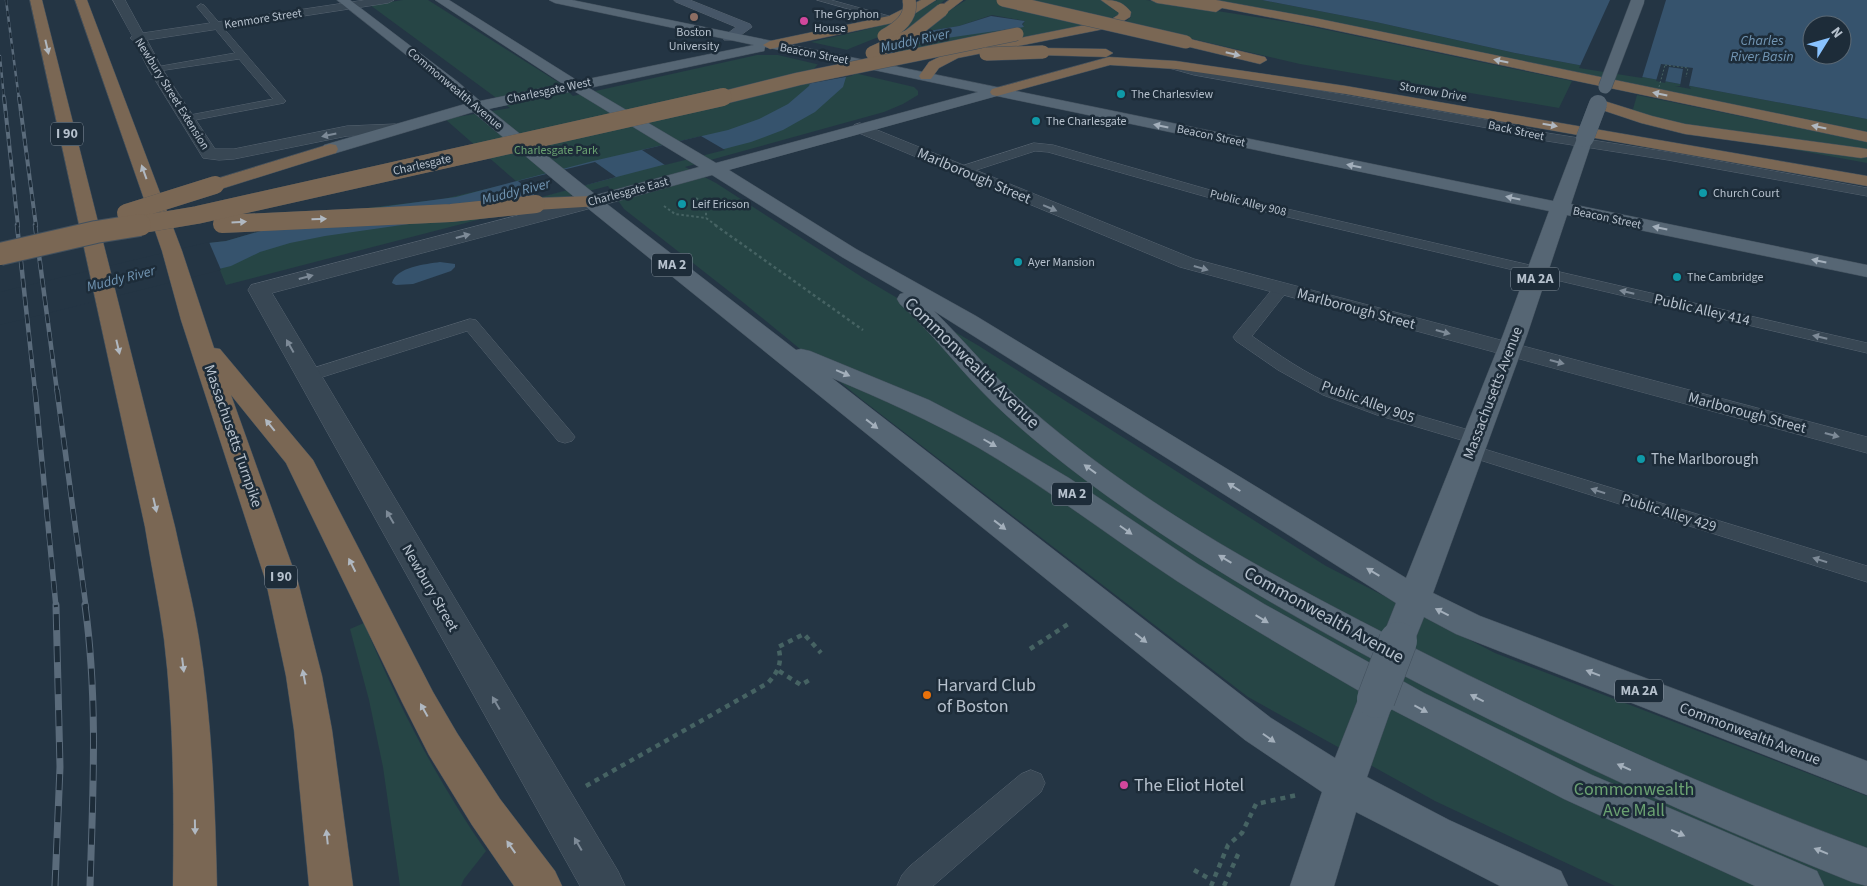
<svg xmlns="http://www.w3.org/2000/svg" width="1867" height="886" font-family="'Source Sans 3',sans-serif">
  <style>
    .green { fill: #264545 }
    .water { fill: #36536d; fill-rule: evenodd }
    .pier { fill: #243544 }
    .lines { fill: none; stroke-linecap: round; stroke-linejoin: round }
    .lane-casing { stroke: #576471; stroke-width: 1 }
    .street-casing { stroke: #576471; stroke-width: 1 }
    .secondary-casing { stroke: #576471; stroke-width: 1 }
    .primary-casing { stroke: #42505d; stroke-width: 1 }
    .highway-casing { stroke: #43515e; stroke-width: 1 }
    .path-far3 { stroke: #466363; stroke-width: 1; stroke-dasharray: 2 2; stroke-linecap: butt }
    .path-far2 { stroke: #466363; stroke-width: 2; stroke-dasharray: 2.5 2.5; stroke-linecap: butt }
    .path-far1 { stroke: #466363; stroke-width: 2.5; stroke-dasharray: 3 3; stroke-linecap: butt }
    .path { stroke: #466363; stroke-width: 4.5; stroke-dasharray: 5 5; stroke-linecap: butt }
    .lane { fill: #384754; fill-rule: evenodd }
    .street { fill: #384754; fill-rule: evenodd }
    .secondary { fill: #465667; fill-rule: evenodd }
    .primary { fill: #566674; fill-rule: evenodd }
    .highway { fill: #7a6754; fill-rule: evenodd }
    .rail-far4-casing { stroke: #5a6b7b; stroke-width: 2.5 }
    .rail-far3-casing { stroke: #5a6b7b; stroke-width: 4 }
    .rail-far2-casing { stroke: #5a6b7b; stroke-width: 4.5 }
    .rail-far1-casing { stroke: #5a6b7b; stroke-width: 5.5 }
    .rail-casing { stroke: #5a6b7b; stroke-width: 7 }
    .rail-far4 { stroke: #1d2c39; stroke-width: 2; stroke-dasharray: 5.5; stroke-linecap: butt }
    .rail-far3 { stroke: #1d2c39; stroke-width: 2.5; stroke-dasharray: 7; stroke-linecap: butt }
    .rail-far2 { stroke: #1d2c39; stroke-width: 3; stroke-dasharray: 9; stroke-linecap: butt }
    .rail-far1 { stroke: #1d2c39; stroke-width: 4; stroke-dasharray: 12; stroke-linecap: butt }
    .rail { stroke: #1d2c39; stroke-width: 5; stroke-dasharray: 16; stroke-linecap: butt }
    .primary-bridge-far2-casing { stroke: #42505d; stroke-width: 14; stroke-linecap: butt }
    .primary-bridge-far1-casing { stroke: #42505d; stroke-width: 18; stroke-linecap: butt }
    .primary-bridge-casing { stroke: #42505d; stroke-width: 39; stroke-linecap: butt }
    .highway-bridge-far2-casing { stroke: #43515e; stroke-width: 14; stroke-linecap: butt }
    .highway-bridge-far1-casing { stroke: #43515e; stroke-width: 18; stroke-linecap: butt }
    .highway-bridge-casing { stroke: #43515e; stroke-width: 24; stroke-linecap: butt }
    .path-bridge { stroke: #466363; stroke-width: 1; stroke-dasharray: 2 2; stroke-linecap: butt }
    .primary-bridge-far2 { stroke: #566674; stroke-width: 13 }
    .primary-bridge-far1 { stroke: #566674; stroke-width: 18 }
    .primary-bridge { stroke: #566674; stroke-width: 38 }
    .highway-bridge-far2 { stroke: #7a6754; stroke-width: 13 }
    .highway-bridge-far1 { stroke: #7a6754; stroke-width: 18 }
    .highway-bridge { stroke: #7a6754; stroke-width: 22 }
    .oneway { fill: #b0b8c1 }
    .oneway2 { fill: #a3afbb }
    .oneway3 { fill: #7d8a97 }
    .education-dot { fill: #8d6e63; stroke: #1d2c39; stroke-width: 2 }
    .hotel-dot { fill: #d1479c; stroke: #1d2c39; stroke-width: 2 }
    .culture-dot { fill: #0f9aa8; stroke: #1d2c39; stroke-width: 2 }
    .food-dot { fill: #e8710a; stroke: #1d2c39; stroke-width: 2 }
    .labels { text-anchor: middle; dominant-baseline: central; stroke-width: 5; stroke-linejoin: round; paint-order: stroke }
    .far-poi-label { font-size: 12px; fill: #b6c1cd; stroke: #1d2c39; text-anchor: start }
    .far-street-label { font-size: 12px; fill: #b6c1cd; stroke: #1d2c39 }
    .far-park-label { font-size: 12px; fill: #6aa171; stroke: #1d2c39 }
    .far-water-label { font-size: 14px; font-style: italic; fill: #7296b4; stroke: #1d2c39 }
    .shield { fill: #1d2c39; stroke: #8894a1; stroke-width: 1 }
    .shield-label { font-size: 14px; font-weight: bold; fill: #b6c1cd }
    .street-label { font-size: 15px; fill: #b6c1cd; stroke: #1d2c39 }
    .poi-label { font-size: 15px; fill: #b6c1cd; stroke: #1d2c39; text-anchor: start }
    .near-street-label { font-size: 18px; fill: #b6c1cd; stroke: #1d2c39 }
    .near-poi-label { font-size: 18px; fill: #b6c1cd; stroke: #1d2c39; text-anchor: start }
    .near-park-label { font-size: 18px; fill: #6aa171; stroke: #1d2c39 }
  </style>
  <rect width="100%" height="100%" fill="#243544"/>
  <!-- green -->
  <g class="green">
    <polygon points="403,0 428,0 558,82 573,96 757,55 778,55 914,87 918,91 918,95 903,104 884,112 685,167 716,183 865,279 979,346 1326,566 1495,653 1867,796 1867,886 1615,886 1435,801 1248,697 861,399 744,303 624,209 608,186 226,285 209,243 226,241 271,228 358,209 443,199 517,182 445,119 510,108 370,5"/>
    <path d="M937,0H945L933,9L950,10L966,0H1146L1294,23L1572,81L1559,108L1300,64L1124,23L1131,17L1117,15L1111,19L1038,36L886,55C926,36 979,33 1022,26L1025,21L992,15L959,26L928,31L852,51L811,42C855,32 899,25 937,0Z"/>
    <polygon points="1212,0 1262,0 1376,22 1515,53 1867,119 1867,132 1325,21"/>
    <polygon points="1637,95 1867,142 1867,163 1630,120"/>
    <path d="M364,623C397,703 437,781 486,851L464,879L461,886H400L383,767L369,700L350,629Z"/>
  </g>
  <!-- water -->
  <g class="water">
    <path d="M1262,0H1867V119L1515,53L1376,22ZM1812,25H1842V55H1812Z"/>
    <polygon points="991,16 1025,21 1022,24 1024,27 940,39 905,47 852,72 846,77 843,87 815,112 783,130 751,142 501,207 451,218 325,236 290,243 260,252 231,266 0,323 0,293 208,243 226,241 278,226 328,214 456,197 593,161 728,130 759,119 788,104 809,86 814,72 852,51 928,31 959,26"/>
    <path d="M440,262L455,264V267L451,271L413,284L396,285L392,283C396,267 426,264 440,262Z"/>
  </g>
  <!-- pier -->
  <g class="pier">
    <polygon points="1610,0 1666,0 1642,78 1579,68"/>
    <polygon points="931,28 915,40 884,54 890,56 851,76 807,84 812,71 819,63 851,48 876,38 902,31 864,51 906,31"/>
    <polygon points="1661,64 1693,68 1689,86 1691,89 1675,86 1680,86 1683,69 1669,67 1665,83 1656,81"/>
    <polygon points="701,136 725,150 665,165 642,150"/>
    <polygon points="595,162 616,177 538,198 404,210 537,197 518,181"/>
    <polygon points="209,242 221,270 0,325 0,292"/>
  </g>
  <g class="lines">
    <!-- lane casing -->
    <g class="lane-casing">
      <g id="lane">
        <polygon points="817,0 831,0 889,16 885,19"/>
        <polygon points="201,4 204,5 284,99 286,101 284,103 185,122 181,121 179,119 185,116 273,99 239,59 152,72 151,70 156,67 235,53 197,7"/>
        <polygon points="1166,61 1195,69 1499,122 1547,133 1668,152 1867,188 1867,196 1668,160 1547,141 1499,130 1194,75 1162,66 1162,62"/>
        <polygon points="1034,143 1053,145 1231,196 1867,343 1867,353 1228,203 1048,152 1035,151 961,175 955,171 956,168"/>
        <path d="M1281,284L1287,286L1289,289L1252,336C1279,355 1306,374 1337,387C1383,407 1433,419 1482,434L1485,438L1482,442L1475,444L1468,442L1377,415L1323,395L1278,370L1236,341L1233,337L1236,333L1275,286Z"/>
        <polygon points="470,319 476,320 572,433 575,437 572,441 565,443 558,441 467,331 313,380 307,381 301,380 298,376 301,372"/>
        <polygon points="1471,445 1867,566 1867,582 1464,455 1461,451 1464,447"/>
        <polygon points="1031,770 1041,774 1045,783 1041,792 933,886 897,886 902,875 910,866 1021,774"/>
      </g>
    </g>
    <!-- street casing -->
    <g class="street-casing">
      <g id="street">
        <polygon points="113,0 125,0 143,33 365,0 394,0 388,3 147,40 163,70 215,149 234,149 347,126 395,124 401,126 403,129 401,132 395,134 347,136 234,159 219,160 203,158 149,70 134,41 130,38 132,36"/>
        <polygon points="860,123 1194,259 1867,437 1867,453 1180,267 854,131 852,128 854,125"/>
        <polygon points="592,196 599,198 601,202 599,206 272,293 618,871 625,886 580,886 248,290 251,285"/>
      </g>
    </g>
    <!-- secondary casing -->
    <g class="secondary-casing">
      <polygon id="secondary" points="674,0 690,0 750,24 752,27 734,40 724,40 723,37 736,27 676,2"/>
    </g>
    <!-- primary casing -->
    <g class="primary-casing">
      <path id="primary" d="M337,0H350L458,82L480,101L563,84L435,0H449L578,81L754,45L555,3L549,0H572L1553,201L1577,138L1579,134H1591L1593,138L1571,204L1867,265V277L1567,215L1527,335L1433,593L1480,616L1867,761V795L1499,651L1456,634L1424,617L1412,647C1560,722 1711,790 1867,848V886L1852,882C1694,819 1541,748 1391,669C1271,605 1154,536 1048,451C1022,430 996,407 973,382C949,356 927,328 900,304L897,299L900,294L904,293L842,257L712,175L607,204L796,350L801,349L810,351L929,400L998,436L1069,478L1198,564L1264,604L1424,693L1592,775L1817,871L1824,886H1755L1564,799L1391,709L1367,777L1449,820L1561,871L1568,886H1500L1356,812L1334,886H1290L1322,792L1245,740L585,206L473,112L336,153H324L322,149L324,145L465,104L448,88ZM765,47L978,92L716,163L589,88L759,52L764,51ZM574,91L699,167L596,195L489,109ZM997,96L1549,211L1503,335L1406,578L976,316L856,249L729,170ZM934,311L1396,603L1384,633C1259,569 1133,499 1027,406C993,377 966,342 934,311ZM832,378C882,399 931,421 979,448C1047,488 1110,537 1177,581C1237,620 1299,656 1361,692L1335,758L1271,718Z"/>
    </g>
    <!-- highway casing -->
    <g class="highway-casing">
      <g id="highway">
        <path d="M30,0H42L175,527C183,564 193,601 199,639C212,721 215,803 217,886H173C174,804 174,721 164,639C159,602 151,564 145,527Z"/>
        <polygon points="75,0 87,0 182,251 214,348 220,349 313,460 433,692 457,733 500,799 555,871 562,886 514,886 472,825 429,755 402,702 286,463 231,395 298,582 322,676 332,730 353,886 309,886 294,730 286,676 266,582 181,320 162,251"/>
        <polygon points="921,0 936,0 911,16 897,22 770,49 763,45 770,41 889,16"/>
        <polygon points="949,0 963,0 946,13 938,13 936,10"/>
        <path d="M1101,0C1115,0 1122,1 1131,12L1130,17L1114,27L958,58L939,68L931,79H921L919,76L929,62L949,52L1110,20L1118,15L1119,13Z"/>
        <polygon points="1151,0 1216,0 1315,18 1867,132 1867,142 1315,26 1222,8 1216,12 1157,3"/>
        <polygon points="1186,38 1265,57 1267,60 1260,64 1181,45 1179,42 1181,39"/>
        <polygon points="1043,48 1106,49 1113,53 1106,57 1038,55 1036,52"/>
        <polygon points="1109,57 1176,61 1346,86 1867,176 1867,186 1346,94 1176,69 1110,65 997,96 992,95 990,92 992,89"/>
        <polygon points="1598,99 1652,116 1685,124 1861,148 1867,149 1867,157 1861,158 1685,134 1641,123 1593,107 1590,104 1593,101"/>
        <polygon points="330,144 336,145 338,149 336,153 221,189 215,190 209,189 206,185 209,181"/>
        <polygon points="592,196 599,198 601,202 599,206 536,210 529,208 527,204 529,200 536,198"/>
      </g>
    </g>
    <!-- path-far3 -->
    <polyline class="path-far3" points="1665,65 1688,68 1686,77"/>
    <!-- path-far2 -->
    <g class="path-far2">
      <polyline points="696,198 706,205 706,218"/>
      <polyline points="664,206 675,214 706,218 717,226"/>
    </g>
    <!-- path-far1 -->
    <polyline class="path-far1" points="715,225 863,330"/>
    <!-- path -->
    <g class="path">
      <polyline points="1030,649 1068,624"/>
      <polyline points="779,671 801,685 811,679"/>
      <path d="M586,786L768,683C778,672 783,662 778,647L804,634L821,653"/>
      <polyline points="1194,870 1208,878"/>
      <polyline points="1211,886 1228,845 1242,833 1256,804 1297,795"/>
      <polyline points="1224,886 1239,852"/>
    </g>
    <!-- lane -->
    <use href="#lane" class="lane"/>
    <!-- street -->
    <use href="#street" class="street"/>
    <!-- secondary -->
    <use href="#secondary" class="secondary"/>
    <!-- primary -->
    <use href="#primary" class="primary"/>
    <!-- highway -->
    <use href="#highway" class="highway"/>
    <!-- rail-far4 casing -->
    <g class="rail-far4-casing">
      <g id="rail-far4">
        <polyline points="6,0 19,99"/>
        <polyline points="0,56 4,99"/>
      </g>
    </g>
    <!-- rail-far3 casing -->
    <g class="rail-far3-casing">
      <g id="rail-far3">
        <polyline points="4,97 18,226"/>
        <polyline points="19,97 36,226"/>
      </g>
    </g>
    <!-- rail-far2 casing -->
    <g class="rail-far2-casing">
      <g id="rail-far2">
        <polyline points="17,225 35,391"/>
        <polyline points="35,225 57,391"/>
      </g>
    </g>
    <!-- rail-far1 casing -->
    <g class="rail-far1-casing">
      <g id="rail-far1">
        <polyline points="35,390 56,607"/>
        <polyline points="57,390 86,607"/>
      </g>
    </g>
    <!-- rail casing -->
    <g class="rail-casing">
      <g id="rail">
        <path d="M85,605C98,699 93,792 90,886"/>
        <polyline points="55,886 60,767 56,605"/>
      </g>
    </g>
    <!-- rail-far4 -->
    <use href="#rail-far4" class="rail-far4"/>
    <!-- rail-far3 -->
    <use href="#rail-far3" class="rail-far3"/>
    <!-- rail-far2 -->
    <use href="#rail-far2" class="rail-far2"/>
    <!-- rail-far1 -->
    <use href="#rail-far1" class="rail-far1"/>
    <!-- rail -->
    <use href="#rail" class="rail"/>
    <!-- primary-bridge-far2 casing -->
    <g class="primary-bridge-far2-casing">
      <polyline id="primary-bridge-far2" points="1605,87 1638,0"/>
    </g>
    <!-- primary-bridge-far1 casing -->
    <g class="primary-bridge-far1-casing">
      <polyline id="primary-bridge-far1" points="1585,138 1598,104"/>
    </g>
    <!-- primary-bridge casing -->
    <g class="primary-bridge-casing">
      <polyline id="primary-bridge" points="1376,699 1398,641"/>
    </g>
    <!-- highway-bridge-far2 casing -->
    <g class="highway-bridge-far2-casing">
      <g id="highway-bridge-far2">
        <polyline points="1003,0 1186,42"/>
        <path d="M884,36C898,28 913,18 909,0"/>
        <polyline points="872,53 909,36 942,10"/>
        <polyline points="986,54 1043,52"/>
        <polyline points="718,99 798,79 1017,34"/>
      </g>
    </g>
    <!-- highway-bridge-far1 casing -->
    <g class="highway-bridge-far1-casing">
      <g id="highway-bridge-far1">
        <polyline points="126,213 215,185"/>
        <polyline points="222,224 451,213 536,204"/>
        <polyline points="132,226 197,215 723,97"/>
      </g>
    </g>
    <!-- highway-bridge casing -->
    <g class="highway-bridge-casing">
      <polyline id="highway-bridge" points="0,254 96,232 140,225"/>
    </g>
    <!-- path-bridge -->
    <polyline class="path-bridge" points="1659,87 1665,65"/>
    <!-- primary-bridge-far2 -->
    <use href="#primary-bridge-far2" class="primary-bridge-far2"/>
    <!-- primary-bridge-far1 -->
    <use href="#primary-bridge-far1" class="primary-bridge-far1"/>
    <!-- primary-bridge -->
    <use href="#primary-bridge" class="primary-bridge"/>
    <!-- highway-bridge-far2 -->
    <use href="#highway-bridge-far2" class="highway-bridge-far2"/>
    <!-- highway-bridge-far1 -->
    <use href="#highway-bridge-far1" class="highway-bridge-far1"/>
    <!-- highway-bridge -->
    <use href="#highway-bridge" class="highway-bridge"/>
  </g>
  <!-- one-way arrows -->
  <defs><path id="oneway-solid" d="M-6-.8H1V-3.2L6.5 0L1 3.2V.8H-6Z" transform="scale(1.25)"/></defs>
  <g class="oneway">
    <use href="#oneway-solid" transform="translate(47 47) rotate(77)"/>
    <use href="#oneway-solid" transform="translate(1233 54) rotate(13)"/>
    <use href="#oneway-solid" transform="translate(1501 61) rotate(-168)"/>
    <use href="#oneway-solid" transform="translate(1660 94) rotate(-168)"/>
    <use href="#oneway-solid" transform="translate(1550 125) rotate(10)"/>
    <use href="#oneway-solid" transform="translate(1819 127) rotate(-168)"/>
    <use href="#oneway-solid" transform="translate(144 172) rotate(-110)"/>
    <use href="#oneway-solid" transform="translate(319 219) rotate(-2)"/>
    <use href="#oneway-solid" transform="translate(239 222) rotate(-4)"/>
    <use href="#oneway-solid" transform="translate(118 347) rotate(77)"/>
    <use href="#oneway-solid" transform="translate(270 425) rotate(-129)"/>
    <use href="#oneway-solid" transform="translate(155 505) rotate(77)"/>
    <use href="#oneway-solid" transform="translate(352 565) rotate(-117)"/>
    <use href="#oneway-solid" transform="translate(183 665) rotate(83)"/>
    <use href="#oneway-solid" transform="translate(304 677) rotate(-101)"/>
    <use href="#oneway-solid" transform="translate(424 710) rotate(-119)"/>
    <use href="#oneway-solid" transform="translate(195 827) rotate(89)"/>
    <use href="#oneway-solid" transform="translate(327 837) rotate(-96)"/>
    <use href="#oneway-solid" transform="translate(511 847) rotate(-125)"/>
  </g>
  <g class="oneway2">
    <use href="#oneway-solid" transform="translate(1161 126) rotate(-168)"/>
    <use href="#oneway-solid" transform="translate(1354 166) rotate(-168)"/>
    <use href="#oneway-solid" transform="translate(1513 198) rotate(-168)"/>
    <use href="#oneway-solid" transform="translate(1660 228) rotate(-168)"/>
    <use href="#oneway-solid" transform="translate(1819 261) rotate(-168)"/>
    <use href="#oneway-solid" transform="translate(843 373) rotate(23)"/>
    <use href="#oneway-solid" transform="translate(872 424) rotate(38)"/>
    <use href="#oneway-solid" transform="translate(990 443) rotate(30)"/>
    <use href="#oneway-solid" transform="translate(1090 469) rotate(-144)"/>
    <use href="#oneway-solid" transform="translate(1234 487) rotate(-148)"/>
    <use href="#oneway-solid" transform="translate(1000 525) rotate(38)"/>
    <use href="#oneway-solid" transform="translate(1126 530) rotate(35)"/>
    <use href="#oneway-solid" transform="translate(1225 559) rotate(-149)"/>
    <use href="#oneway-solid" transform="translate(1373 572) rotate(-149)"/>
    <use href="#oneway-solid" transform="translate(1442 612) rotate(-153)"/>
    <use href="#oneway-solid" transform="translate(1262 619) rotate(31)"/>
    <use href="#oneway-solid" transform="translate(1141 638) rotate(38)"/>
    <use href="#oneway-solid" transform="translate(1593 673) rotate(-159)"/>
    <use href="#oneway-solid" transform="translate(1477 698) rotate(-153)"/>
    <use href="#oneway-solid" transform="translate(1421 709) rotate(28)"/>
    <use href="#oneway-solid" transform="translate(1269 738) rotate(35)"/>
    <use href="#oneway-solid" transform="translate(1624 767) rotate(-156)"/>
    <use href="#oneway-solid" transform="translate(1678 833) rotate(24)"/>
    <use href="#oneway-solid" transform="translate(1821 851) rotate(-158)"/>
  </g>
  <g class="oneway3">
    <use href="#oneway-solid" transform="translate(329 135) rotate(168)"/>
    <use href="#oneway-solid" transform="translate(1050 208) rotate(23)"/>
    <use href="#oneway-solid" transform="translate(463 236) rotate(-15)"/>
    <use href="#oneway-solid" transform="translate(1201 268) rotate(16)"/>
    <use href="#oneway-solid" transform="translate(306 277) rotate(-15)"/>
    <use href="#oneway-solid" transform="translate(1627 292) rotate(-167)"/>
    <use href="#oneway-solid" transform="translate(1443 332) rotate(15)"/>
    <use href="#oneway-solid" transform="translate(1820 337) rotate(-167)"/>
    <use href="#oneway-solid" transform="translate(290 346) rotate(-119)"/>
    <use href="#oneway-solid" transform="translate(1557 362) rotate(15)"/>
    <use href="#oneway-solid" transform="translate(1832 435) rotate(15)"/>
    <use href="#oneway-solid" transform="translate(1598 491) rotate(-163)"/>
    <use href="#oneway-solid" transform="translate(390 517) rotate(-120)"/>
    <use href="#oneway-solid" transform="translate(1820 560) rotate(-163)"/>
    <use href="#oneway-solid" transform="translate(496 703) rotate(-120)"/>
    <use href="#oneway-solid" transform="translate(578 844) rotate(-120)"/>
  </g>
  <!-- markers -->
  <circle class="education-dot" cx="694" cy="17" r="5"/>
  <g class="hotel-dot">
    <circle cx="804" cy="21" r="5"/>
    <circle cx="1124" cy="785" r="5"/>
  </g>
  <g class="culture-dot">
    <circle cx="1121" cy="94" r="5"/>
    <circle cx="1036" cy="121" r="5"/>
    <circle cx="1703" cy="193" r="5"/>
    <circle cx="682" cy="204" r="5"/>
    <circle cx="1018" cy="262" r="5"/>
    <circle cx="1677" cy="277" r="5"/>
    <circle cx="1641" cy="459" r="5"/>
  </g>
  <circle class="food-dot" cx="927" cy="695" r="5"/>
  <g class="labels">
    <!-- far-poi labels -->
    <g class="far-poi-label">
      <text x="814" y="14">The Gryphon<tspan x="814" dy="14">House</tspan></text>
      <text x="694" y="32" text-anchor="middle">Boston<tspan x="694" dy="14">University</tspan></text>
      <text x="1131" y="94">The Charlesview</text>
      <text x="1046" y="121">The Charlesgate</text>
      <text x="1713" y="193">Church Court</text>
      <text x="692" y="204">Leif Ericson</text>
      <text x="1028" y="262">Ayer Mansion</text>
      <text x="1687" y="277">The Cambridge</text>
    </g>
    <!-- far-street labels -->
    <g class="far-street-label">
      <text transform="translate(263 19) rotate(-9)">Kenmore Street</text>
      <text transform="translate(814 54) rotate(11)">Beacon Street</text>
      <text transform="translate(455 89) rotate(40)">Commonwealth Avenue</text>
      <text transform="translate(549 91) rotate(-12)">Charlesgate West</text>
      <text transform="translate(1433 92) rotate(10)">Storrow Drive</text>
      <text transform="translate(172 94) rotate(58)">Newbury Street Extension</text>
      <text transform="translate(1516 131) rotate(12)">Back Street</text>
      <text transform="translate(1211 136) rotate(12)">Beacon Street</text>
      <text transform="translate(422 165) rotate(-13)">Charlesgate</text>
      <text transform="translate(628 192) rotate(-15)">Charlesgate East</text>
      <text transform="translate(1248 203) rotate(14)">Public Alley 908</text>
      <text transform="translate(1607 218) rotate(12)">Beacon Street</text>
    </g>
    <!-- far-park labels -->
    <g class="far-park-label">
      <text x="556" y="150">Charlesgate Park</text>
    </g>
    <!-- far-water labels -->
    <g class="far-water-label">
      <text transform="translate(915 41) rotate(-12)">Muddy River</text>
      <text x="1762" y="41">Charles<tspan x="1762" dy="16">River Basin</tspan></text>
      <text transform="translate(516 192) rotate(-14)">Muddy River</text>
      <text transform="translate(121 279) rotate(-14)">Muddy River</text>
    </g>
    <!-- shield labels -->
    <g class="shield">
      <rect x="51" y="122.5" width="32" height="23" rx="4"/>
      <rect x="652" y="253.5" width="40" height="23" rx="4"/>
      <rect x="1511" y="267.5" width="48" height="23" rx="4"/>
      <rect x="1052" y="482.5" width="40" height="23" rx="4"/>
      <rect x="265" y="565.5" width="32" height="23" rx="4"/>
      <rect x="1615" y="679.5" width="48" height="23" rx="4"/>
    </g>
    <g class="shield-label">
      <text x="67" y="134">I 90</text>
      <text x="672" y="265">MA 2</text>
      <text x="1535" y="279">MA 2A</text>
      <text x="1072" y="494">MA 2</text>
      <text x="281" y="577">I 90</text>
      <text x="1639" y="691">MA 2A</text>
    </g>
    <!-- street labels -->
    <g class="street-label">
      <text transform="translate(974 176) rotate(23)">Marlborough Street</text>
      <text transform="translate(1356 309) rotate(15)">Marlborough Street</text>
      <text transform="translate(1702 310) rotate(13)">Public Alley 414</text>
      <text transform="translate(1493 393) rotate(-69)">Massachusetts Avenue</text>
      <text transform="translate(1368 402) rotate(20)">Public Alley 905</text>
      <text transform="translate(1747 413) rotate(15)">Marlborough Street</text>
      <text transform="translate(233 436) rotate(71)">Massachusetts Turnpike</text>
      <text transform="translate(1669 513) rotate(17)">Public Alley 429</text>
      <text transform="translate(430 588) rotate(60)">Newbury Street</text>
      <text transform="translate(1750 734) rotate(21)">Commonwealth Avenue</text>
    </g>
    <!-- poi labels -->
    <g class="poi-label">
      <text x="1651" y="459">The Marlborough</text>
    </g>
    <!-- near-street labels -->
    <g class="near-street-label">
      <text transform="translate(972 363) rotate(44)">Commonwealth Avenue</text>
      <text transform="translate(1324 615) rotate(29)">Commonwealth Avenue</text>
    </g>
    <!-- near-poi labels -->
    <g class="near-poi-label">
      <text x="937" y="685">Harvard Club<tspan x="937" dy="21">of Boston</tspan></text>
      <text x="1134" y="785">The Eliot Hotel</text>
    </g>
    <!-- near-park labels -->
    <g class="near-park-label">
      <text x="1634" y="789">Commonwealth<tspan x="1634" dy="21">Ave Mall</tspan></text>
    </g>
  </g>
  <!-- north arrow -->
  <g transform="translate(1827 40) rotate(53)"><circle r="24" fill="#1d2c39" stroke="#5a6874"/>
  <path d="M0-4L9 19L0 12L-9 19Z" fill="#89c3ff"/>
  <text y="-8" font-size="14" font-weight="bold" text-anchor="middle" fill="#b6c1cd">N</text>
  </g>
</svg>
